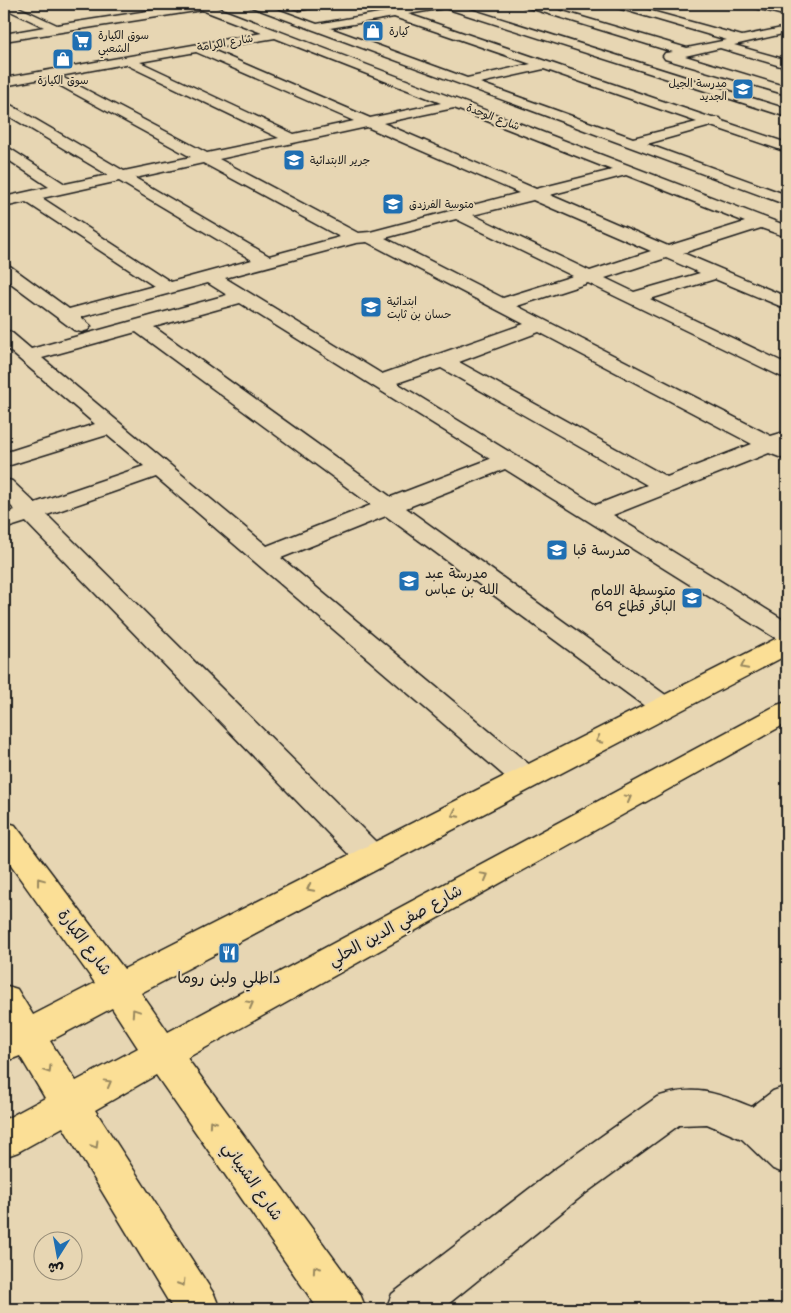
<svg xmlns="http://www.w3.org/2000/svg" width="791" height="1313" font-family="'Shantell Sans','Playpen Sans Arabic',sans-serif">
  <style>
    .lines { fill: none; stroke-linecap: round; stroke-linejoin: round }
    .minor-casing { stroke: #1c1c1c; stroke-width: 3 }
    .major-casing { stroke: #1c1c1c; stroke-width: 3 }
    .minor { fill: #e7d6b3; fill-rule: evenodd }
    .major { fill: #fbdf96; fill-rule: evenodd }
    .wall { fill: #b8987c; stroke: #1c1c1c }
    .shaded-wall { fill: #967c65; stroke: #1c1c1c }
    .oneway { stroke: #97875f }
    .labels { text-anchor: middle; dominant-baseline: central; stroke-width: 4; stroke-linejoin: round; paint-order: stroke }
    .far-poi-label { font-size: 11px; fill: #1c1c1c; stroke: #e7d6b3; text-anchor: start }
    .far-street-label { font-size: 11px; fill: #1c1c1c; stroke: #e7d6b3 }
    .poi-label { font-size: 14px; fill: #1c1c1c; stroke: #e7d6b3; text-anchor: start }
    .near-street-label { font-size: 16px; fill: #1c1c1c; stroke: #e7d6b3 }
    .near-poi-label { font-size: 16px; fill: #1c1c1c; stroke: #e7d6b3 }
  </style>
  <rect width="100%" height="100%" fill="#e7d6b3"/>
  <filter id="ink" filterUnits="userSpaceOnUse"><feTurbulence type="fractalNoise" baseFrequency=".02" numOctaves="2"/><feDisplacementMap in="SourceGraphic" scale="10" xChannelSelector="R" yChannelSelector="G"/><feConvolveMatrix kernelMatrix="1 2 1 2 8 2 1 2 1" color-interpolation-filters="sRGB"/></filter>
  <g filter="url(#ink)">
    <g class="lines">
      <!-- minor casing -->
      <g class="minor-casing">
        <g id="minor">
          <path d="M4,4H12L57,25L193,4H208L787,226V237L761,228L683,253L787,297V309L715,279L650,299L787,364V378L780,376L588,283L517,306L771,436L781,433L787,435V460L769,453L613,515L787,622V641L777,639L505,469L406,508L674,701L678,707L674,713L664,716L654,713L386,516L281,558L537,771L541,778L537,785L526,788L515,785L156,477L47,515L383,849L387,857L383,865L371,869L359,865L26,522L4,529V514L15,510L4,499V479L12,481L35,503L144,466L107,435L4,467V453L95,424L4,346V330L11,332L31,349L227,295L208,283L81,317L91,326L88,330L81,332L74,330L4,278V265L10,266L69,309L154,286L26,202L4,207V197L49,187L4,157V147L9,148L65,184L108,175L4,113V103L9,104L124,171L191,157L46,78L4,86V78L262,33L202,10L4,41V34L44,27L4,8ZM275,38L441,103L370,118L210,49ZM196,52L354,121L294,134L140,62ZM125,64L279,138L207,153L60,76ZM454,108L612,170L536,189L383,123ZM367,127L519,193L370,232L358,233L219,159ZM203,163L340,237L269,256L135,178ZM626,175L745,222L668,246L550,195ZM119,181L252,260L171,282L42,198ZM533,200L651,251L590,271L473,215ZM456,219L573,276L503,298L385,238ZM367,242L524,324L382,374L225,278L356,243ZM666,258L700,273L634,292L605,278ZM240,303L490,459L391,497L154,327ZM136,332L371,505L267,546L42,358ZM539,332L752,444L667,477L459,362ZM441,368L647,485L596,505L397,383Z"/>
          <path d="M248,4H263L317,24L430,4H454L787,109V117L445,8L408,14L712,118H720L722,121L787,143V152L711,126L647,144L787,195V205L249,6ZM394,17L531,64L467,78L330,28ZM544,69L697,122L633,138L480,83Z"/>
          <polygon points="522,4 538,4 687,48 727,40 611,6 610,4 626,4 742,36 787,27 787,33 734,45 787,60 787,68 720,48 685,56 787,87 787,95 665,59 663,56 665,53 673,52 523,6"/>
          <polygon points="747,4 764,4 787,10 787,16 748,6"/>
          <path d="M787,1086V1125L784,1128L787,1131V1174L773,1169L742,1139L707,1124L679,1125L583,1195L442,1309H386L392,1294L555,1169L657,1097C696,1084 716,1093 752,1107L773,1091Z"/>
        </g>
      </g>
      <!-- major casing -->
      <g class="major-casing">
        <path id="major" d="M787,636V655L141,993L168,1032L777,705L787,702V723L187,1058L360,1294L366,1309H318L156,1075L95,1110L214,1294L220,1309H173L63,1127L18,1152L4,1157V1120L45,1098L20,1056L4,1062V985L17,989L33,1015L95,983L4,856V822L15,825L124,969L777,638ZM112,1008L138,1048L76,1081L50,1041Z"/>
      </g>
      <!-- minor -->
      <use href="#minor" class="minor"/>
      <!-- major -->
      <use href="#major" class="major"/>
    </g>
    <!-- wall -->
    <polygon class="wall" points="279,4 341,4 299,11"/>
    <!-- shaded-wall -->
    <polygon class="shaded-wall" points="298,4 341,4 299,11"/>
    <!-- one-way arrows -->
    <defs><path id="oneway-chevron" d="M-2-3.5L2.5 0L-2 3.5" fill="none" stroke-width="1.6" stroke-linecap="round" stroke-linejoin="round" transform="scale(1.25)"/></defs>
    <g class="oneway">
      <use href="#oneway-chevron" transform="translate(744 666) rotate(153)"/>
      <use href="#oneway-chevron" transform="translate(599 740) rotate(153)"/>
      <use href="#oneway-chevron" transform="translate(628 798) rotate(-29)"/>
      <use href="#oneway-chevron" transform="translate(455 814) rotate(153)"/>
      <use href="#oneway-chevron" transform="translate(485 876) rotate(-29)"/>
      <use href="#oneway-chevron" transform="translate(40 881) rotate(-127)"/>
      <use href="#oneway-chevron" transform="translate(310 888) rotate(153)"/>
      <use href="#oneway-chevron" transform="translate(250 1004) rotate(-29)"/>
      <use href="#oneway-chevron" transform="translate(135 1012) rotate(-124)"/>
      <use href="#oneway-chevron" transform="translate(48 1070) rotate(58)"/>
      <use href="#oneway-chevron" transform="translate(108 1083) rotate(-29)"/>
      <use href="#oneway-chevron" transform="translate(212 1123) rotate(-125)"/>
      <use href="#oneway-chevron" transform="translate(95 1145) rotate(58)"/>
      <use href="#oneway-chevron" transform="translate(316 1269) rotate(-125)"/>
      <use href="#oneway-chevron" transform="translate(182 1283) rotate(58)"/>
    </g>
  </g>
  <!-- icons -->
  <defs>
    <g id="shop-square" transform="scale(1.125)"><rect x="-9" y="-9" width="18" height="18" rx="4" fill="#1f6fb2" stroke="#e7d6b3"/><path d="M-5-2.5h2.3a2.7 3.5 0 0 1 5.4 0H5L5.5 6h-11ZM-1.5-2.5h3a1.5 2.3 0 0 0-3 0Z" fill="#fff"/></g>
    <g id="supermarket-square" transform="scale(1.125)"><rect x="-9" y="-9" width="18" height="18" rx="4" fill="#1f6fb2" stroke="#e7d6b3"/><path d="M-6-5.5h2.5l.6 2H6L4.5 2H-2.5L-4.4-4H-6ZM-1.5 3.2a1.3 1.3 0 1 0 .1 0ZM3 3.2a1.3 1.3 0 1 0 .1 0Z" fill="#fff"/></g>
    <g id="school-square" transform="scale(1.125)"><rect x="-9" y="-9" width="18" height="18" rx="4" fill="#1f6fb2" stroke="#e7d6b3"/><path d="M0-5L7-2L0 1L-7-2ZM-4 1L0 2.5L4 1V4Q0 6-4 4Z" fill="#fff"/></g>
    <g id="restaurant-square" transform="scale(1.125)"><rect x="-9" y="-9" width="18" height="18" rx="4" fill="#1f6fb2" stroke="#e7d6b3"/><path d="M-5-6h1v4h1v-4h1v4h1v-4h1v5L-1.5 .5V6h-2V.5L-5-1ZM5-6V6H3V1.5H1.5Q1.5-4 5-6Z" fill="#fff"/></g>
  </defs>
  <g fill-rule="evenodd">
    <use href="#shop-square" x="373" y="31"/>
    <use href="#supermarket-square" x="82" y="41"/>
    <use href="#shop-square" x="63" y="59"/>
    <use href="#school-square" x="743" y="89"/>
    <use href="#school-square" x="294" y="160"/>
    <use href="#school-square" x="393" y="204"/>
    <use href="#school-square" x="371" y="307"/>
    <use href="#school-square" x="557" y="550"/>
    <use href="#school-square" x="409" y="581"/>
    <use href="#school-square" x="692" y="598"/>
    <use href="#restaurant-square" x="229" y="953"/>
  </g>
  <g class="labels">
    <!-- far-poi labels -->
    <g class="far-poi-label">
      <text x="389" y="31">كيارة</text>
      <text x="98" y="35">سوق الكيارة<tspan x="98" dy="13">الشعبي</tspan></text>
      <text x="63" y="80" text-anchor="middle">سوق الكيارة</text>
      <text x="727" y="83" text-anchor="end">مدرسة الجيل<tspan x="727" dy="13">الجديد</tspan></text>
      <text x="310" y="160">جرير الابتدائية</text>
      <text x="409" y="204">متوسة الفرزدق</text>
      <text x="387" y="301">ابتدائية<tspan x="387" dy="13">حسان بن ثابت</tspan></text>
    </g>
    <!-- far-street labels -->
    <g class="far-street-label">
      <text transform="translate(225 43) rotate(-10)">شارع الكرامة</text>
      <text transform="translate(493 117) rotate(21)">شارع الوحدة</text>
    </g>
    <!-- poi labels -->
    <g class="poi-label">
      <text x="573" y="550">مدرسة قبا</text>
      <text x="425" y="573">مدرسة عبد<tspan x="425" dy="16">الله بن عباس</tspan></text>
      <text x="676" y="590" text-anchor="end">متوسطة الامام<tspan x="676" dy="16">الباقر قطاع 69</tspan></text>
    </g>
    <!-- near-street labels -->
    <g class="near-street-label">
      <text transform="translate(395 925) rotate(-29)">شارع صفي الدين الحلي</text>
      <text transform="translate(85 942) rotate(53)">شارع الكيارة</text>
      <text transform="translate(253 1181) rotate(55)">شارع الشيباني</text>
    </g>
    <!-- near-poi labels -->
    <g class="near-poi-label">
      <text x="229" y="977">داطلي ولبن روما</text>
    </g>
  </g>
  <!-- margin -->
  <rect width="791" height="1313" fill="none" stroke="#e7d6b3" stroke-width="20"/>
  <rect x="10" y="10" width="771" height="1293" fill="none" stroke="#1c1c1c" stroke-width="2" filter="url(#ink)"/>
  <!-- north arrow -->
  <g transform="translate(58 1256) rotate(191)"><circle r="24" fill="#e7d6b3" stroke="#968c77"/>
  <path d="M0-4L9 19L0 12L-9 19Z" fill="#1f6fb2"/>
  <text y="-8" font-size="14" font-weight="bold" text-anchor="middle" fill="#1c1c1c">ش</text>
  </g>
</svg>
